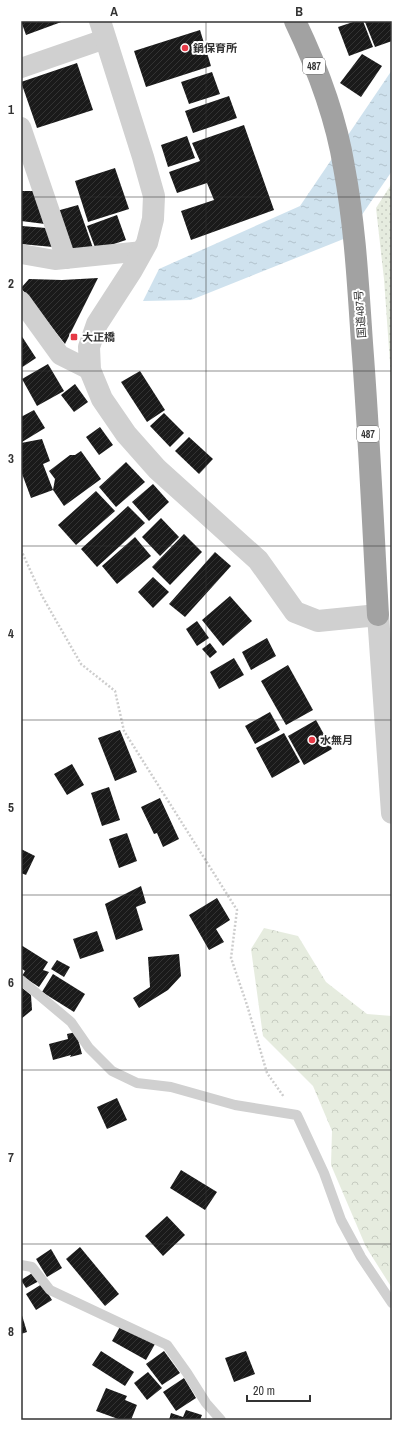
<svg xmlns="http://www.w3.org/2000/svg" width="413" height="1441" font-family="'Archivo Narrow','Noto Sans JP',sans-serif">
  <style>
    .forest { fill: url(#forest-crowns) }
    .park { fill: url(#park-dots) }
    .water { fill: url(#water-ripples) }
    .building { fill: url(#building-hatch) }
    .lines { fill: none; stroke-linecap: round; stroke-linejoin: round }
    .path { stroke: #cdcdcd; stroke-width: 2.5; stroke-dasharray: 2 2; stroke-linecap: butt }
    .service { stroke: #d0d0d0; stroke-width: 10 }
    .minor { stroke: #d0d0d0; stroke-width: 20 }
    .tertiary { stroke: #d0d0d0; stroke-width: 22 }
    .trunk { stroke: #a2a2a2; stroke-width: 22 }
    .grid { fill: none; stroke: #333; stroke-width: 1; stroke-opacity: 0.55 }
    .poi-dot { fill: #e63946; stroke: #fff; stroke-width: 1.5 }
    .labels { text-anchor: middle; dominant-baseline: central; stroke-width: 4; stroke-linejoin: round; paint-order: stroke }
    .shield { fill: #fff; stroke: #707070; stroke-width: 1 }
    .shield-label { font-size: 10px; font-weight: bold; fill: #333 }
    .poi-label { font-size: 11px; font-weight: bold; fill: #333; stroke: #fff; text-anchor: start }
    .street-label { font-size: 11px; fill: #333; stroke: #fff }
    .neatline { fill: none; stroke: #333; stroke-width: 1.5 }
    .grid-label { font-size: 13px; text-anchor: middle; font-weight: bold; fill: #333 }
  </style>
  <defs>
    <pattern id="forest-crowns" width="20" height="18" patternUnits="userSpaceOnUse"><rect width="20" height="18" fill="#e6ecdf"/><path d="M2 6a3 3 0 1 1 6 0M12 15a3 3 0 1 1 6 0" fill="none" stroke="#c6cbc0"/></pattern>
    <pattern id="park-dots" width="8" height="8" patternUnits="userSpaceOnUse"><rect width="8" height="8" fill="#e6ecdf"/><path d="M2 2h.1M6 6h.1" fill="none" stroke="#c6cbc0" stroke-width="1.8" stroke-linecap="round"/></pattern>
    <pattern id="water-ripples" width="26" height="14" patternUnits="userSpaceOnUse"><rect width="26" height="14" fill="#cfe2ee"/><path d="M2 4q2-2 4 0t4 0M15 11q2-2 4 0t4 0" fill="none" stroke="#b2c2cd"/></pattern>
    <pattern id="building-hatch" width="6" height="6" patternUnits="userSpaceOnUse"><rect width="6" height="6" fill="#1a1a1a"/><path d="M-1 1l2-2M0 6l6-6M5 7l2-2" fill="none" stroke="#333"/></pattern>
  </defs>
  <rect width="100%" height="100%" fill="#fff"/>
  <!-- forest -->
  <polygon class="forest" points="264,928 298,936 326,982 367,1014 392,1016 392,1288 366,1247 331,1165 332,1131 313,1086 263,1036 251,949"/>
  <!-- park -->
  <polygon class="park" points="392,183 392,391 384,279 376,208"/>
  <!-- water -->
  <polygon class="water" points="392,70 392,171 346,238 191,300 143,301 159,269 300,206"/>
  <!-- building -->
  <g class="building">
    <polygon points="21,21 64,21 26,35"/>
    <polygon points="356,21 363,21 373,47 349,56 338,27"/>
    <polygon points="369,21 392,21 392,41 375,47 365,22"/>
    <polygon points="200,30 211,66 146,87 134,51"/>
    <polygon points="362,54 382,66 361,97 340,83"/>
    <polygon points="77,63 93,110 37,128 21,82"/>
    <polygon points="212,72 220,94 189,104 181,82"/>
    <polygon points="229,96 237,118 193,133 185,111"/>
    <polygon points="244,125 274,210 191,240 181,211 214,200 207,183 177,193 169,172 200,161 192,143"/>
    <polygon points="187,136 195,158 168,167 161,145"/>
    <polygon points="115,168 129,209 88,222 75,181"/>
    <polygon points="21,191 35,191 45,224 21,221"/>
    <polygon points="78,205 93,248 70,256 53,212"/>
    <polygon points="117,215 126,240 96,250 87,226"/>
    <polygon points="22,226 46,228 53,247 21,244"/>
    <polygon points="98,278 65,344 21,288 29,279 62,280"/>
    <polygon points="21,335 36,358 21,368"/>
    <polygon points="48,364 64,391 37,406 22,379"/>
    <polygon points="140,371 165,410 147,422 121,382"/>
    <polygon points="75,384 88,402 74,412 61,395"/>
    <polygon points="34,410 45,428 22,442 21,441 21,417"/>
    <polygon points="164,413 184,433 170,447 150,426"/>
    <polygon points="100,427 113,445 99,455 86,437"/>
    <polygon points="189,437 213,459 199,474 175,451"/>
    <polygon points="42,439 50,461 43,464 53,490 31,498 21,471 21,443"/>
    <polygon points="81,451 101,479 64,506 53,490 55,479 49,471 70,455 75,455"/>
    <polygon points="126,462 145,482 116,507 99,487"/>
    <polygon points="153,484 169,502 149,521 132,502"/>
    <polygon points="96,491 115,511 76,545 58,525"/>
    <polygon points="128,506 145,523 97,567 81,549"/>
    <polygon points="161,518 179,537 160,556 142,537"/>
    <polygon points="184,534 202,552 170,585 152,567"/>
    <polygon points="135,537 151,556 117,584 102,566"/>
    <polygon points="215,552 231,566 185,617 169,604"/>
    <polygon points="153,577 169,592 153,608 138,592"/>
    <polygon points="230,596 252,621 223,646 202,620"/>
    <polygon points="197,621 209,638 197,646 186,629"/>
    <polygon points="267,638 276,656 251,670 242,652"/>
    <polygon points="210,643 217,652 210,658 202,649"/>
    <polygon points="234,658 244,675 219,689 210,672"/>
    <polygon points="288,665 313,710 286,725 261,681"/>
    <polygon points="270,712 280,730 255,744 245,726"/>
    <polygon points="316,720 332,749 304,765 288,736"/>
    <polygon points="120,730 137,772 115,781 98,738"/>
    <polygon points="284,733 300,762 272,778 256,748"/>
    <polygon points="72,764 84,785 67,795 54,774"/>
    <polygon points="109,787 120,820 102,826 91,793"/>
    <polygon points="160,798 179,839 163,847 157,833 154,834 141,807"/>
    <polygon points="127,833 137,861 119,868 109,839"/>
    <polygon points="21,849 35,856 26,875 21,873"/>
    <polygon points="141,886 146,903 136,907 143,930 116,940 105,904"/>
    <polygon points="217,898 230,920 216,929 224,942 209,950 189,915"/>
    <polygon points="97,931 104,951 80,959 73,939"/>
    <polygon points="21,945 48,962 43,970 49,972 39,987 22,976 25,971 21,968"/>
    <polygon points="179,954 181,976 168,990 139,1008 133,998 150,987 148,957"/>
    <polygon points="57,960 70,967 64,977 51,969"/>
    <polygon points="53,974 85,994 74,1012 42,992"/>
    <polygon points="21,987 31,995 32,1010 21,1019"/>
    <polygon points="76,1032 82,1054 70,1057 71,1055 53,1060 49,1044 68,1039 67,1034"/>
    <polygon points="117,1098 127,1120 107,1129 97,1107"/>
    <polygon points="181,1170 217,1192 205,1210 170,1188"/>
    <polygon points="167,1216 185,1235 163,1256 145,1236"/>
    <polygon points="80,1247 119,1294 105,1306 66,1259"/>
    <polygon points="51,1249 62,1268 47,1277 36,1259"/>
    <polygon points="34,1272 39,1281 26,1288 21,1280"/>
    <polygon points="42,1284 52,1300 36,1310 26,1294"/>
    <polygon points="21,1312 27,1332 21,1334"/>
    <polygon points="121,1325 155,1344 146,1360 112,1341"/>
    <polygon points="101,1351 134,1372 125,1386 92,1365"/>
    <polygon points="164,1351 180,1373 162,1385 146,1364"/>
    <polygon points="246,1351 255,1374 234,1382 225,1358"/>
    <polygon points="148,1372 162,1388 147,1400 134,1383"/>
    <polygon points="184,1378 196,1398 176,1411 163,1392"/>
    <polygon points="106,1388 127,1396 125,1400 137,1405 131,1420 121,1420 96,1411"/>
    <polygon points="186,1410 202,1415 200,1420 169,1420 171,1413 183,1417"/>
  </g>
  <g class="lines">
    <!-- path -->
    <polyline class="path" points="21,550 42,596 81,664 115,691 124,731 237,910 231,958 247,1005 267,1073 284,1097"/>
    <!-- service -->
    <g class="service">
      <polyline points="21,980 71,1022 89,1048 112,1071 137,1083 171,1087 235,1105 297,1115 324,1173 341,1220 361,1257 392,1303"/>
      <polyline points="21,1265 32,1267 50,1290 167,1345 187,1373 206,1403 221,1420"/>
    </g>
    <!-- minor -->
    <g class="minor">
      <polyline points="21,68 105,39"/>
      <polyline points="21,127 66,259"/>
      <polyline points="21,254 55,260 143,251"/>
      <polyline points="21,301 60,355 90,370"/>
    </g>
    <!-- tertiary -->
    <polyline class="tertiary" points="100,21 143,157 154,196 153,219 147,243 132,270 97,324 89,347 90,370 102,399 126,434 157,469 258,560 295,612 318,621 378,615 392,813"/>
    <!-- trunk -->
    <path class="trunk" d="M295,21C317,67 336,117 344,167C355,225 358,284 362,343C369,433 373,525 378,615"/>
  </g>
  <!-- grid -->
  <path class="grid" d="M206,21V1420M21,197H392M21,371H392M21,546H392M21,720H392M21,895H392M21,1070H392M21,1244H392"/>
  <!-- markers -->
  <g class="poi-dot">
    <circle cx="185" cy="48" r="4"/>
    <rect x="70" y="333" width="8" height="8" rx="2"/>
    <circle cx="312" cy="740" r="4"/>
  </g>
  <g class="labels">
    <!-- shield labels -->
    <g class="shield">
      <rect x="303" y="58" width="22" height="16" rx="3"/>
      <rect x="357" y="426" width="22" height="16" rx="3"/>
    </g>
    <g class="shield-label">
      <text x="314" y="66">487</text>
      <text x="368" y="434">487</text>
    </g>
    <!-- poi labels -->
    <g class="poi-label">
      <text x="193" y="48">鍋保育所</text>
      <text x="82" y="337">大正橋</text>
      <text x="320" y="740">水無月</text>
    </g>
    <!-- street labels -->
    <g class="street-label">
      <text transform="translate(360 314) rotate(-94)">国道487号</text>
    </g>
  </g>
  <!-- border -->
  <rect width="413" height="1441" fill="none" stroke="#ffffff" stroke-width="44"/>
  <!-- scale -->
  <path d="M247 1395v6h63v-6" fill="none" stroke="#333333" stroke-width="2"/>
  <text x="253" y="1395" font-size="12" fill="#333333" stroke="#ffffff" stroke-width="3" paint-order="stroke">20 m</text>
  <rect x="22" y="22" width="369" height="1397" class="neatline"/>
  <g class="grid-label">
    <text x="114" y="16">A</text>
    <text x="299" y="16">B</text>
    <text x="11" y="114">1</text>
    <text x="11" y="288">2</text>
    <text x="11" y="463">3</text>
    <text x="11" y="638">4</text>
    <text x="11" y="812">5</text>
    <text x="11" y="987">6</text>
    <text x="11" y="1162">7</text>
    <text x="11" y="1336">8</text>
  </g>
</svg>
